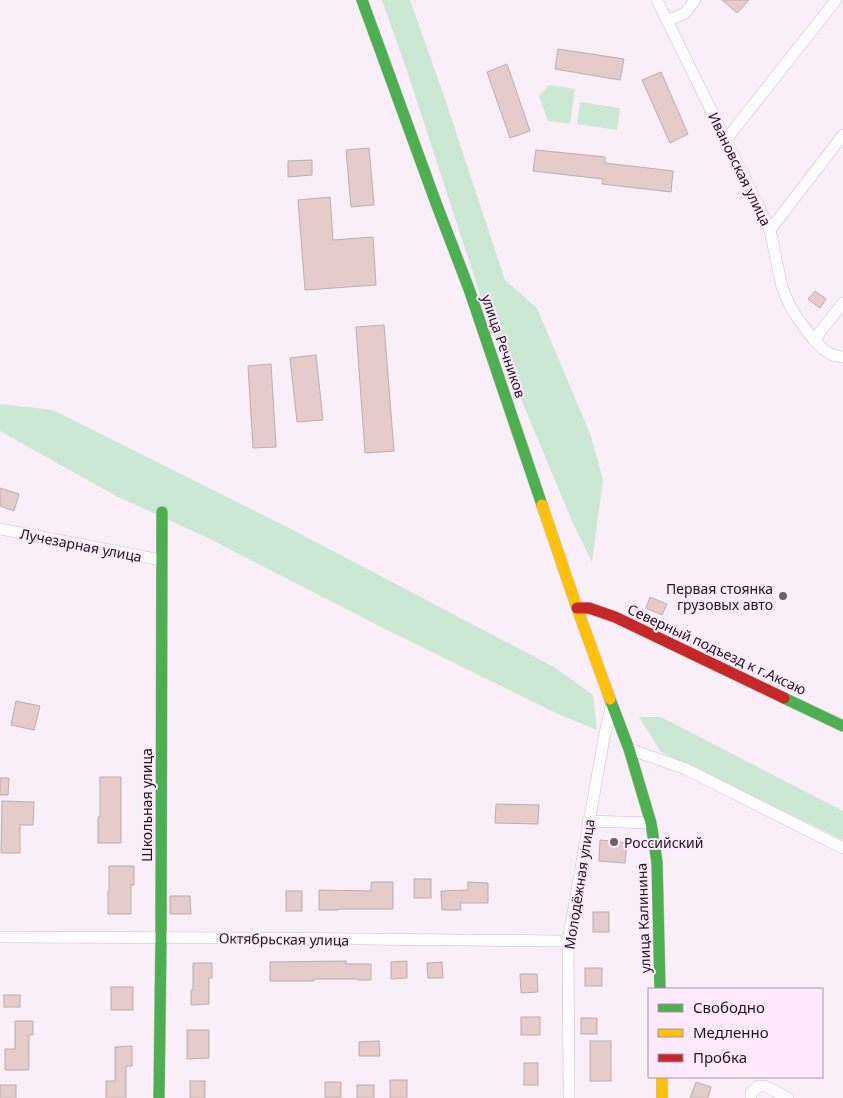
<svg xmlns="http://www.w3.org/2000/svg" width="843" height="1098" font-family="'Noto Sans',sans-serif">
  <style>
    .green { fill: #cbe8d5 }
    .building { fill: #e5cccb; stroke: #b9aeb1 }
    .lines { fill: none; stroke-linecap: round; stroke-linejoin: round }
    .street-casing { stroke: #cac0c8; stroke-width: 12 }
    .fast-casing { stroke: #cac0c8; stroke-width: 12 }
    .slow-casing { stroke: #cac0c8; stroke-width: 12 }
    .jam-casing { stroke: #cac0c8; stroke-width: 12 }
    .street { stroke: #fefcfe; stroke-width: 11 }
    .fast { stroke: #4caf50; stroke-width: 11 }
    .slow { stroke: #ffc107; stroke-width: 11 }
    .jam { stroke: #c62828; stroke-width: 11 }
    .poi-dot { fill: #6a626a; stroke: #ffe9fc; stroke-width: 2 }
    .labels { text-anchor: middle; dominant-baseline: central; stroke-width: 4; stroke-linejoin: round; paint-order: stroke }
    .street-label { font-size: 14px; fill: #1d161d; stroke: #ffe9fc }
    .poi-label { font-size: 14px; fill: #1d161d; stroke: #ffe9fc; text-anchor: end }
  </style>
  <rect width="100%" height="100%" fill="#faeef8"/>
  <!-- green -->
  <g class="green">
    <polygon points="382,0 410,0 445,99 505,280 537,308 591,436 603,480 592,562 572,521 490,325 407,71"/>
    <polygon points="549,85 575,89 570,124 548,121 539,96"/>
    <polygon points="580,102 620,108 617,130 577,124"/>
    <polygon points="0,404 53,410 291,529 554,667 593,695 597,730 558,714 385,629 208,538 116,496 0,431"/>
    <polygon points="639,717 661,717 843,811 843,840 661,752"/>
  </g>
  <!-- building -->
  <g class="building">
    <polygon points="722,0 749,0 737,13"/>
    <polygon points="558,49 624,59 620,80 555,69"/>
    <polygon points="507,64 530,131 510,138 487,72"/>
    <polygon points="661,72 688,134 670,143 642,80"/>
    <polygon points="369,148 374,205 351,207 346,150"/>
    <polygon points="536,150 605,157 605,163 673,171 671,192 602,184 603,179 533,171"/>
    <polygon points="312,160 312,175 288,177 288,161"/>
    <polygon points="330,197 333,240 373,237 376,285 305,290 298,200"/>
    <polygon points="815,291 826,299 820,308 808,299"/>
    <polygon points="384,325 394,451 365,453 356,327"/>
    <polygon points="316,355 323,420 297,422 290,358"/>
    <polygon points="271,364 276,447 253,448 248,366"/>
    <polygon points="0,488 19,494 14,511 0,506"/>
    <polygon points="650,597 667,604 662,615 646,608"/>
    <polygon points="16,701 40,706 34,730 11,725"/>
    <polygon points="100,777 121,777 121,843 98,843 98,817 100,817"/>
    <polygon points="0,778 9,778 8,795 0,795"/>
    <polygon points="2,801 34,802 33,825 20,825 20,853 1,853"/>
    <polygon points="496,804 539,805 538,824 495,823"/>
    <polygon points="600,840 627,843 625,863 599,861"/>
    <polygon points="109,866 134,866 134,885 131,885 131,914 108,914 108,891 109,891"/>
    <rect x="414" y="879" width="17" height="19"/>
    <polygon points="371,882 393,882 393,909 338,909 338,910 319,910 319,890 371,891"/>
    <polygon points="468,882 488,883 488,903 460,903 461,910 442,910 441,891 468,890"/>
    <rect x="286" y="891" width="16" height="20"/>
    <polygon points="170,896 190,896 191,914 170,914"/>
    <rect x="593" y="912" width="16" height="20"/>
    <polygon points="346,961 346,964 371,964 371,980 358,980 358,979 314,979 314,981 270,981 270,962"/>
    <polygon points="407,961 407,978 391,979 391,962"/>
    <polygon points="442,962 443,978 428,978 427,963"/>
    <polygon points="193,963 212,963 212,978 209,978 209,1004 191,1005 191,990 193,990"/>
    <rect x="585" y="968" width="17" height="18"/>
    <polygon points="520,974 537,974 538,992 521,993"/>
    <rect x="111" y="987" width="22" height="23"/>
    <rect x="4" y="995" width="16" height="12"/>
    <rect x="521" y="1017" width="19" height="18"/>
    <rect x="581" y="1018" width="16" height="16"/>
    <polygon points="15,1021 33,1021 33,1035 29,1035 29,1070 5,1070 5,1049 15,1049"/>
    <polygon points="187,1030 209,1030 209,1058 187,1059"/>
    <polygon points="379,1041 380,1056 359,1056 359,1042"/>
    <rect x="590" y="1041" width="21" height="40"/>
    <polygon points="132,1046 132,1066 126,1066 126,1098 106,1098 106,1081 115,1081 115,1047"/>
    <rect x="524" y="1063" width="14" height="22"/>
    <rect x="390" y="1080" width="17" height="18"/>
    <rect x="190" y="1081" width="15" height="17"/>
    <rect x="325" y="1082" width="16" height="15"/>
    <polygon points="696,1082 711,1087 708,1098 690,1098"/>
    <rect x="0" y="1085" width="16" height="13"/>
    <rect x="357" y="1085" width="17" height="13"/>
  </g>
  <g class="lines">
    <!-- street casing -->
    <g class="street-casing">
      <g id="street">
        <polyline points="657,0 770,230 782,287 789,304 798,319 814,340 823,349 832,355 843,357"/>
        <polyline points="667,21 685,13 695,0"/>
        <polyline points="725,141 836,0"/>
        <polyline points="770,230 843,135"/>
        <polyline points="814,340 843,303"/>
        <polyline points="0,529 161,560"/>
        <polyline points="629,749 686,769 843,848"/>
        <polyline points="588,821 651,823"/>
        <polyline points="0,937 260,938 568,941"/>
        <polyline points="569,1098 568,941 604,738 612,703"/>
        <polyline points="751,1098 751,1093 759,1086 765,1086 788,1098"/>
      </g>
    </g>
    <!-- fast casing -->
    <g class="fast-casing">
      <g id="fast">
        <polyline points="362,0 436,203 469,289 542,505"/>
        <polyline points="784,698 843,726"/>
        <polyline points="610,699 629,749 651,823 657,862 660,989"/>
        <polyline points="159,1098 161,938 162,512"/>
      </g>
    </g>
    <!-- slow casing -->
    <g class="slow-casing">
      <g id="slow">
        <polyline points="542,505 577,608 610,699"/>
        <polyline points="662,1077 662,1098"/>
      </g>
    </g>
    <!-- jam casing -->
    <g class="jam-casing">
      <polyline id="jam" points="577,608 589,608 615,617 784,698"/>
    </g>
    <!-- street -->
    <use href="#street" class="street"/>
    <!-- fast -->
    <use href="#fast" class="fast"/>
    <!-- slow -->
    <use href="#slow" class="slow"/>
    <!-- jam -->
    <use href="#jam" class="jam"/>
  </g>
  <!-- markers -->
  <g class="poi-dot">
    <circle cx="783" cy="596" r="5"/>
    <circle cx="614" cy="842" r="5"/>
  </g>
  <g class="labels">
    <!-- street labels -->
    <g class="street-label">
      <text transform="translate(740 169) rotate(64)">Ивановская улица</text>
      <text transform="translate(504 346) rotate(71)">улица Речников</text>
      <text transform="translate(81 545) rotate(11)">Лучезарная улица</text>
      <text transform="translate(717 649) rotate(25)">Северный подъезд к г.Аксаю</text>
      <text transform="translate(146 805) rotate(-90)">Школьная улица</text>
      <text transform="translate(579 884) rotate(-81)">Молодёжная улица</text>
      <text transform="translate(643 918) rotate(-92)">улица Калинина</text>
      <text transform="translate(284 939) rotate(1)">Октябрьская улица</text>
    </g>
    <!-- poi labels -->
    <g class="poi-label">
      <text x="773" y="588">Первая стоянка<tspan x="773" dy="16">грузовых авто</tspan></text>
      <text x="624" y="842" text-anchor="start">Российский</text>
    </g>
  </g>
  <!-- legend -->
  <rect x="648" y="988" width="175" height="90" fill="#ffe9fc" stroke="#a595a3"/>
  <rect x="658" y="1004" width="25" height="8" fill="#4caf50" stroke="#a595a3"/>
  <text x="693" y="1013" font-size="15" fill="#1d161d">Свободно</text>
  <rect x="658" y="1029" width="25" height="8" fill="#ffc107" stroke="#a595a3"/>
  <text x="693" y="1038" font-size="15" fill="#1d161d">Медленно</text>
  <rect x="658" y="1054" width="25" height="8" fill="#c62828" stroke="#a595a3"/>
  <text x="693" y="1063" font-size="15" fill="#1d161d">Пробка</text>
</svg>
